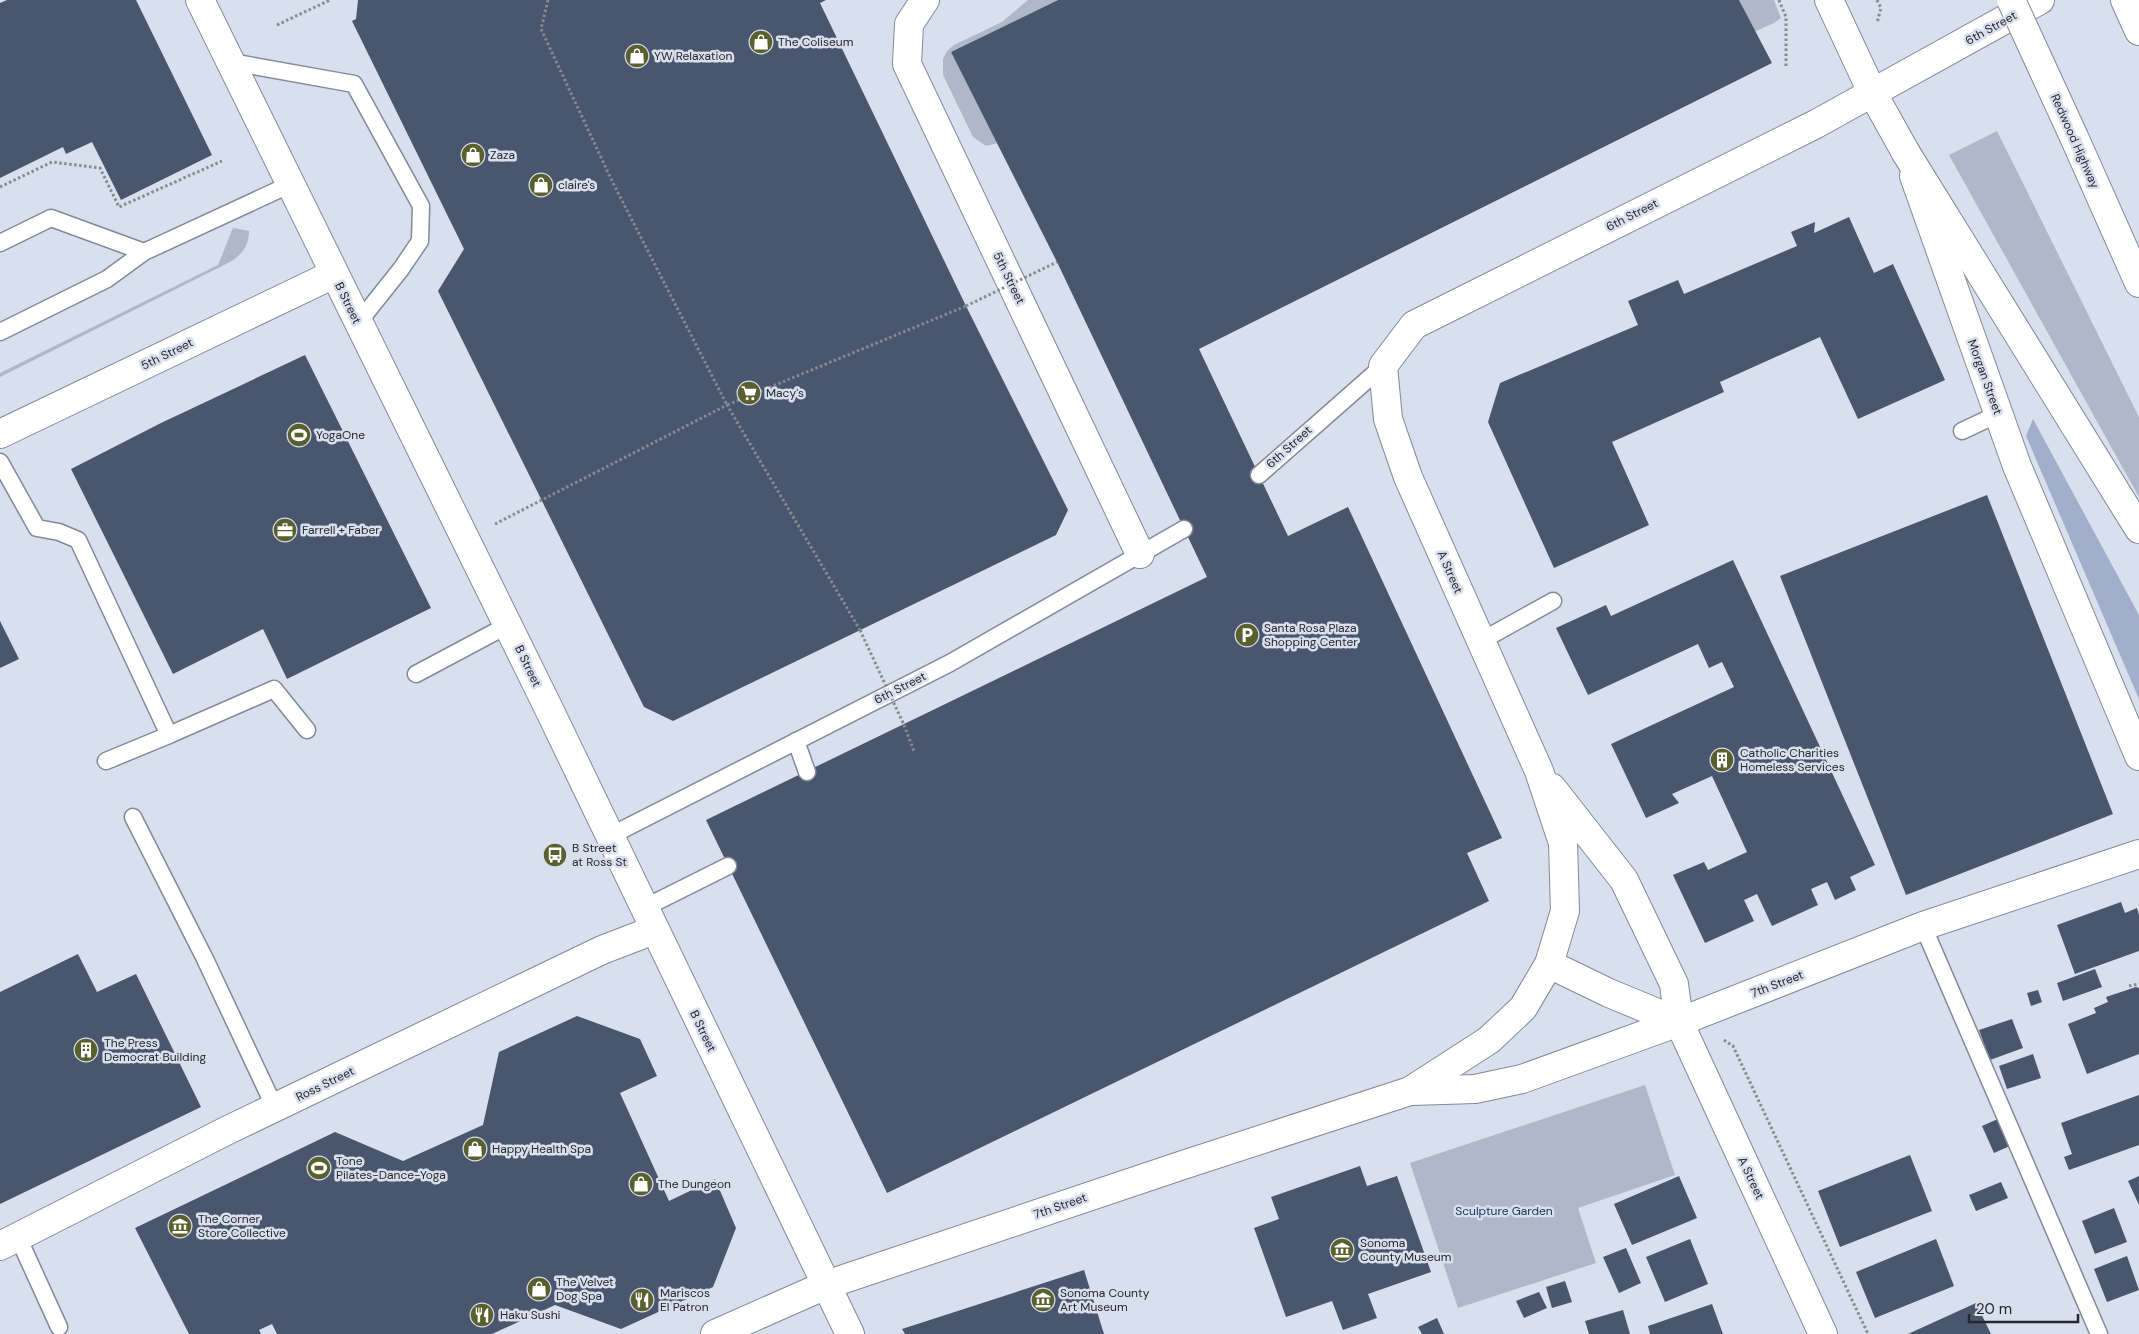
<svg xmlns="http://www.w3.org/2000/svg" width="2139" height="1334" font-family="'DM Sans',sans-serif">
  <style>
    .green { fill: #afb8c9 }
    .forest { fill: #a2afcb }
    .building { fill: #4a566e }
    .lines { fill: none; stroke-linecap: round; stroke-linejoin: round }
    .service-casing { stroke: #838a97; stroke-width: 19 }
    .minor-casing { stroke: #838a97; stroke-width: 30 }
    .tertiary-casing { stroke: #838a97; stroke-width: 30 }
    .secondary-casing { stroke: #838a97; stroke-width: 30 }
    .motorway-casing { stroke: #838a97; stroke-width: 30 }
    .path { stroke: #858a94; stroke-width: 3; stroke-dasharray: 2.5 2.5; stroke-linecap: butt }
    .service { stroke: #fff; stroke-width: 16 }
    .minor { stroke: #fff; stroke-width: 28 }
    .tertiary { stroke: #fff; stroke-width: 28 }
    .secondary { stroke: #fff; stroke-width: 28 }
    .motorway { stroke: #fff; stroke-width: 28 }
    .motorway-bridge-casing { stroke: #838a97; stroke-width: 30; stroke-linecap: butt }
    .path-bridge { stroke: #858a94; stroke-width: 3; stroke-dasharray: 2.5 2.5; stroke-linecap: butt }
    .motorway-bridge { stroke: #fff; stroke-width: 28 }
    .labels { text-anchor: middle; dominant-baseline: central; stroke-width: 5; stroke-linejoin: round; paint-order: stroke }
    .street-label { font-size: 12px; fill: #24272c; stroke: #d8dfed }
    .poi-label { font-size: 12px; fill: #24272c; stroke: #d8dfed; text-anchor: start }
    .park-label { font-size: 12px; fill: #213359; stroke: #d8dfed }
  </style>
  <rect width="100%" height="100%" fill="#d8dfed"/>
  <!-- green -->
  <g class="green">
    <polygon points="1028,0 1058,0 951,52 998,143 986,146 973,137 943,75 943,59 947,51 954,45 1002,22"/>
    <polygon points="1739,0 1774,0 1781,18 1774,23 1754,32"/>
    <polygon points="1997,131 2139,417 2139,497 1949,155"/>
    <path d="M233,228L249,231C249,245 243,253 232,261L0,377V373L218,265Z"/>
    <polygon points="1645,1085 1675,1175 1578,1208 1596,1263 1458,1308 1410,1163"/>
  </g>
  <!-- forest -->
  <polygon class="forest" points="2033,419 2139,615 2139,699 2026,436"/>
  <!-- building -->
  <g class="building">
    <polygon points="7,0 136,0 212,155 121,200 92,142 66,154 63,147 0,178 0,3"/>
    <polygon points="358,0 826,0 820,3 966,306 1068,510 1056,535 673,721 644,707 438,291 464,249 352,21 356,19"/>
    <polygon points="1058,0 1739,0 1772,63 1199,349 1288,536 1348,507 1502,838 1467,853 1489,901 887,1193 706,820 1207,577 1057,262 951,52"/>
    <polygon points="1849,217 1874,273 1893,264 1945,380 1858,419 1820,337 1720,382 1724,392 1612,442 1649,525 1554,568 1488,422 1500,383 1638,325 1628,301 1678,280 1684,294 1797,246 1791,232 1815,222 1814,233"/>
    <polygon points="305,355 431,608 287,679 263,629 173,674 71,469 161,423"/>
    <polygon points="1987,495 2113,814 1906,895 1780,576"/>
    <polygon points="1733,560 1875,865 1850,877 1856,890 1835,900 1827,882 1811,889 1818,905 1772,926 1757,894 1744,900 1754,921 1705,943 1673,875 1704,862 1708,870 1747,852 1712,776 1672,794 1679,803 1646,818 1611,744 1734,687 1722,662 1709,668 1698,644 1588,695 1556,628 1606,605 1611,616"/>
    <polygon points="0,621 19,659 0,668"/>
    <polygon points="2121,902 2125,913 2137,908 2139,915 2139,951 2075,974 2057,925"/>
    <polygon points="78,954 97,992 136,974 201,1107 0,1204 0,992"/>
    <polygon points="2095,969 2102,987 2063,1001 2057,983"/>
    <polygon points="2136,987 2139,988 2139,1054 2087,1074 2068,1024 2096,1013 2094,1008 2108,1002 2106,997"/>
    <polygon points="2038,990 2042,1002 2031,1006 2027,993"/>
    <polygon points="577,1016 640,1039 657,1076 620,1093 669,1201 715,1179 736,1228 713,1287 621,1329 555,1305 492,1334 277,1334 272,1324 259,1330 261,1334 189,1334 135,1228 335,1132 403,1161 483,1125 499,1052"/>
    <polygon points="2012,1019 2023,1048 1990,1060 1979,1030"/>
    <polygon points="2033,1054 2041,1078 2007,1089 1999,1066"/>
    <polygon points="2139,1095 2139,1145 2069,1170 2064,1157 2072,1154 2061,1123"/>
    <polygon points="2000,1118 2012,1145 1994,1153 1982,1126"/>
    <polygon points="1910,1155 1932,1211 1840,1247 1818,1191"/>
    <polygon points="1360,1166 1367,1186 1397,1176 1431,1272 1368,1294 1377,1318 1343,1330 1332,1301 1286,1317 1254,1228 1279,1219 1271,1197"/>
    <polygon points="1679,1176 1697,1218 1632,1245 1614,1204"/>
    <polygon points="2139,1176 2139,1205 2128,1181"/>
    <polygon points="2001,1182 2008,1198 1976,1211 1969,1195"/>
    <polygon points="2114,1208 2127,1242 2095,1254 2082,1221"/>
    <polygon points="1690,1239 1708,1284 1665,1302 1646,1257"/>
    <polygon points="1936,1239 1954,1286 1875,1318 1856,1272"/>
    <polygon points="1626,1248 1641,1283 1619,1293 1603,1257"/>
    <polygon points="2127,1256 2139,1290 2107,1302 2094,1269"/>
    <polygon points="1084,1270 1104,1334 905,1334 902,1329"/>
    <polygon points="1565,1281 1572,1302 1552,1308 1546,1287"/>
    <polygon points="1539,1292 1547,1308 1524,1318 1516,1301"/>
    <polygon points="1976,1303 1991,1334 1908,1334"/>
    <polygon points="1712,1304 1723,1334 1650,1334 1648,1326"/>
    <polygon points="1623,1310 1630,1334 1589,1334 1585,1321"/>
    <polygon points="1437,1318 1444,1334 1422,1334 1418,1327"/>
  </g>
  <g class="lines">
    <!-- service casing -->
    <g class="service-casing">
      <g id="service">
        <polyline points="231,62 354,84 421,206 420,241 401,269 358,323"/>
        <polyline points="0,243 51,218 144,252"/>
        <polyline points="0,332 107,279 144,252 291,184"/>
        <polyline points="1962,431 1998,414"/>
        <polyline points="0,462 37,528 59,532 78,540 169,735 106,761"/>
        <polyline points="1259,475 1383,366"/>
        <polyline points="1481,641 1553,601"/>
        <polyline points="416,674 508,625"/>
        <polyline points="169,735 274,689 307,730"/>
        <polyline points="796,741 807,772"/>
        <polyline points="133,817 205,959 275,1108"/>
        <polyline points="610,836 950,663 1184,529"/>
        <polyline points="644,908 728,866"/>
        <polyline points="1923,926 2099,1334"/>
        <polyline points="18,1237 59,1327"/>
      </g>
    </g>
    <!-- minor casing -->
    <g class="minor-casing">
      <g id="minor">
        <polyline points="200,0 547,705 850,1334"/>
        <polyline points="925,0 909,24 907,64 1140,554"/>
        <polyline points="0,434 334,274"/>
        <polyline points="1679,1022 1923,926 2139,854"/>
        <polyline points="0,1246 228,1130 602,950 654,930"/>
      </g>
    </g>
    <!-- tertiary casing -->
    <g class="tertiary-casing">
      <g id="tertiary">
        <polyline points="1914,176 2017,466 2139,756"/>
        <polyline points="1552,788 1624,880 1674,984 1679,1022 1823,1334"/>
        <polyline points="1549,964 1609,993 1679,1022"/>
        <polyline points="1412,1091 1475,1089 1522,1079 1679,1022"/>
        <polyline points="715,1334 826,1285 1183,1165 1410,1091 1489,1040 1523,1008 1549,964 1565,911 1563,843 1539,771 1408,477 1388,419 1383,366 1414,325 1816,124 2040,0"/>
      </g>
    </g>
    <!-- secondary casing -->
    <g class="secondary-casing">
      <polyline id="secondary" points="1829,0 1872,92 1906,153"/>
    </g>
    <!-- motorway casing -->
    <g class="motorway-casing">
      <g id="motorway">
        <polyline points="2125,0 2139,31"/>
        <polyline points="2074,137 2139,283"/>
        <polyline points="1906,153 2139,529"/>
      </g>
    </g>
    <!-- path -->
    <g class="path">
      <polyline points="548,0 541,29 613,183 727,405 966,306"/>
      <polyline points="1779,0 1786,17 1786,67"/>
      <polyline points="1877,0 1881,8 1877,23"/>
      <polyline points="277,25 330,0"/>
      <polyline points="0,187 52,162 100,168 119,207 222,161"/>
      <polyline points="495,524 727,405 860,630"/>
      <polyline points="904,725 914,751"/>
      <polyline points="2129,986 2139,984"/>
      <polyline points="1724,1040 1733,1046 1868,1334"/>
    </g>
    <!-- service -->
    <use href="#service" class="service"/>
    <!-- minor -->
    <use href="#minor" class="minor"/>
    <!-- tertiary -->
    <use href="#tertiary" class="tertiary"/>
    <!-- secondary -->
    <use href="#secondary" class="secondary"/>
    <!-- motorway -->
    <use href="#motorway" class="motorway"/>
    <!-- motorway-bridge casing -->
    <g class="motorway-bridge-casing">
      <polyline id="motorway-bridge" points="2011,0 2074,137"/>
    </g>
    <!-- path-bridge -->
    <g class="path-bridge">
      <polyline points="966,306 1057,262"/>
      <polyline points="860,630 904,725"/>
    </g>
    <!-- motorway-bridge -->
    <use href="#motorway-bridge" class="motorway-bridge"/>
  </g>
  <!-- icons -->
  <defs>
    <g id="shop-disc" transform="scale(1.25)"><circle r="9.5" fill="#595f2d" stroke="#d8dfed"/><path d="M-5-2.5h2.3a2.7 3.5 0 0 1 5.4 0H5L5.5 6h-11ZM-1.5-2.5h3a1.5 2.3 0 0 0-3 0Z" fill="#fff"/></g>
    <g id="supermarket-disc" transform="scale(1.25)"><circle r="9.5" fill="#595f2d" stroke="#d8dfed"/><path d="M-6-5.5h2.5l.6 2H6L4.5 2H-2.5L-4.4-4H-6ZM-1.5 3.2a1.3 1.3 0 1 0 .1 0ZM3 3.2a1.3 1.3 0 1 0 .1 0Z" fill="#fff"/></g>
    <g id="stadium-disc" transform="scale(1.25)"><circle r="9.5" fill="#595f2d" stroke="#d8dfed"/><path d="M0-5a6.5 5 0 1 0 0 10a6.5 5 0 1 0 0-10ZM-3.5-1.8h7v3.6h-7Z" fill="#fff"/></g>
    <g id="office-disc" transform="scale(1.25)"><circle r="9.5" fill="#595f2d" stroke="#d8dfed"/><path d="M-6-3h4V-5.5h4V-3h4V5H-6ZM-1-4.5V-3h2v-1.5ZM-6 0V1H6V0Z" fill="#fff"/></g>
    <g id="parking-disc" transform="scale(1.25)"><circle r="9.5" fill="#595f2d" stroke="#d8dfed"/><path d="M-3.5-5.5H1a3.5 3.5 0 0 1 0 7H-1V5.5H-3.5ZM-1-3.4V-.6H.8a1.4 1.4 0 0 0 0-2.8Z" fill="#fff"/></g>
    <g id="building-disc" transform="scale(1.25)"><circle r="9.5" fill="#595f2d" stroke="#d8dfed"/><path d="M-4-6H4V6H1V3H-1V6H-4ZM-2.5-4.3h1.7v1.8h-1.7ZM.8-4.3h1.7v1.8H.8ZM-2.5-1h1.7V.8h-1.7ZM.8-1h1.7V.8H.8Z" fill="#fff"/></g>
    <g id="bus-disc" transform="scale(1.25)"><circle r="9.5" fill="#595f2d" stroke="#d8dfed"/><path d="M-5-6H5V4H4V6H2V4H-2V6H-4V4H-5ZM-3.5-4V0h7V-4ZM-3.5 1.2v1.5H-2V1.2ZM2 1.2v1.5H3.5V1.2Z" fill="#fff"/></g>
    <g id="museum-disc" transform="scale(1.25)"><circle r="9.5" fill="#595f2d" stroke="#d8dfed"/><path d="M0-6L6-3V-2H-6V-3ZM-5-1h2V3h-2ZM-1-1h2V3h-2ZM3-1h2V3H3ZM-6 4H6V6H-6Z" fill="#fff"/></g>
    <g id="restaurant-disc" transform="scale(1.25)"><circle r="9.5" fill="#595f2d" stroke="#d8dfed"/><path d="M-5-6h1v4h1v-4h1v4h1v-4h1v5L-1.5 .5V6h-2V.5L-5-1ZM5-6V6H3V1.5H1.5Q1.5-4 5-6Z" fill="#fff"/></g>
  </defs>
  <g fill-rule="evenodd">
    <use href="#shop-disc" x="761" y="42"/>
    <use href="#shop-disc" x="637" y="56"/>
    <use href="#shop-disc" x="473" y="155"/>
    <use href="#shop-disc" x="541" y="185"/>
    <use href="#supermarket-disc" x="749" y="393"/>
    <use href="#stadium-disc" x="299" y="435"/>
    <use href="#office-disc" x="285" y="530"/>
    <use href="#parking-disc" x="1247" y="635"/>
    <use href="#building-disc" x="1722" y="760"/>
    <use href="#bus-disc" x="555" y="855"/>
    <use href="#building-disc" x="86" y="1050"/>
    <use href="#shop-disc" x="475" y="1149"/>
    <use href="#stadium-disc" x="319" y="1168"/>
    <use href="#shop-disc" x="641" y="1184"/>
    <use href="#museum-disc" x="180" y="1226"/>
    <use href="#museum-disc" x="1342" y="1250"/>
    <use href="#shop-disc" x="539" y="1289"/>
    <use href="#restaurant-disc" x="642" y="1300"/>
    <use href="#museum-disc" x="1043" y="1300"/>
    <use href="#restaurant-disc" x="482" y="1315"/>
  </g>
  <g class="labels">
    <!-- street labels -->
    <g class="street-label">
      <text transform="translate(1991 28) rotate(-29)">6th Street</text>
      <text transform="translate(2075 141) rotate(66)">Redwood Highway</text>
      <text transform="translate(1632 215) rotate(-27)">6th Street</text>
      <text transform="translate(1009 278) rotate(64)">5th Street</text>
      <text transform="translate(348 303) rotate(64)">B Street</text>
      <text transform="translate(167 354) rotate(-26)">5th Street</text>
      <text transform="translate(1985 377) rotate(70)">Morgan Street</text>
      <text transform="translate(1289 447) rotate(-42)">6th Street</text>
      <text transform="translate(1450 572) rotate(66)">A Street</text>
      <text transform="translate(528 666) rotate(64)">B Street</text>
      <text transform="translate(900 688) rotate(-27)">6th Street</text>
      <text transform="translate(1777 984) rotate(-21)">7th Street</text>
      <text transform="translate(703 1031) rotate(64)">B Street</text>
      <text transform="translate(325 1084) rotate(-26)">Ross Street</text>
      <text transform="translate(1751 1178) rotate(65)">A Street</text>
      <text transform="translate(1060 1206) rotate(-19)">7th Street</text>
    </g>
    <!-- poi labels -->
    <g class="poi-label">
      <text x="778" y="42">The Coliseum</text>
      <text x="654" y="56">YW Relaxation</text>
      <text x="490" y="155">Zaza</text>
      <text x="558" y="185">claire's</text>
      <text x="766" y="393">Macy's</text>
      <text x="316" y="435">YogaOne</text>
      <text x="302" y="530">Farrell + Faber</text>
      <text x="1264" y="628">Santa Rosa Plaza<tspan x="1264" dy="14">Shopping Center</tspan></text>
      <text x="1740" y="753">Catholic Charities<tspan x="1740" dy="14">Homeless Services</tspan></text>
      <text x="572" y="848">B Street<tspan x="572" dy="14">at Ross St</tspan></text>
      <text x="104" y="1043">The Press<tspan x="104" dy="14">Democrat Building</tspan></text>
      <text x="492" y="1149">Happy Health Spa</text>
      <text x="336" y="1161">Tone<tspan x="336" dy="14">Pilates-Dance-Yoga</tspan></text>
      <text x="658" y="1184">The Dungeon</text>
      <text x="198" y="1219">The Corner<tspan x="198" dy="14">Store Collective</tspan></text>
      <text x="1360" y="1243">Sonoma<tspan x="1360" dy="14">County Museum</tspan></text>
      <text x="556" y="1282">The Velvet<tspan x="556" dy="14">Dog Spa</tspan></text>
      <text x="660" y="1293">Mariscos<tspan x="660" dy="14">El Patron</tspan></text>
      <text x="1060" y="1293">Sonoma County<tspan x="1060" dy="14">Art Museum</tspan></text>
      <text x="500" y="1315">Haku Sushi</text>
    </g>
    <!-- park labels -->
    <g class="park-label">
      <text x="1504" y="1211">Sculpture Garden</text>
    </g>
  </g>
  <!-- scale -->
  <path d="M1969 1314v8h109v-8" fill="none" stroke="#24272c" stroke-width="2.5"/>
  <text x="1976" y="1314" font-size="15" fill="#24272c" stroke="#d8dfed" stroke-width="4" paint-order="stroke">20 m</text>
</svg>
